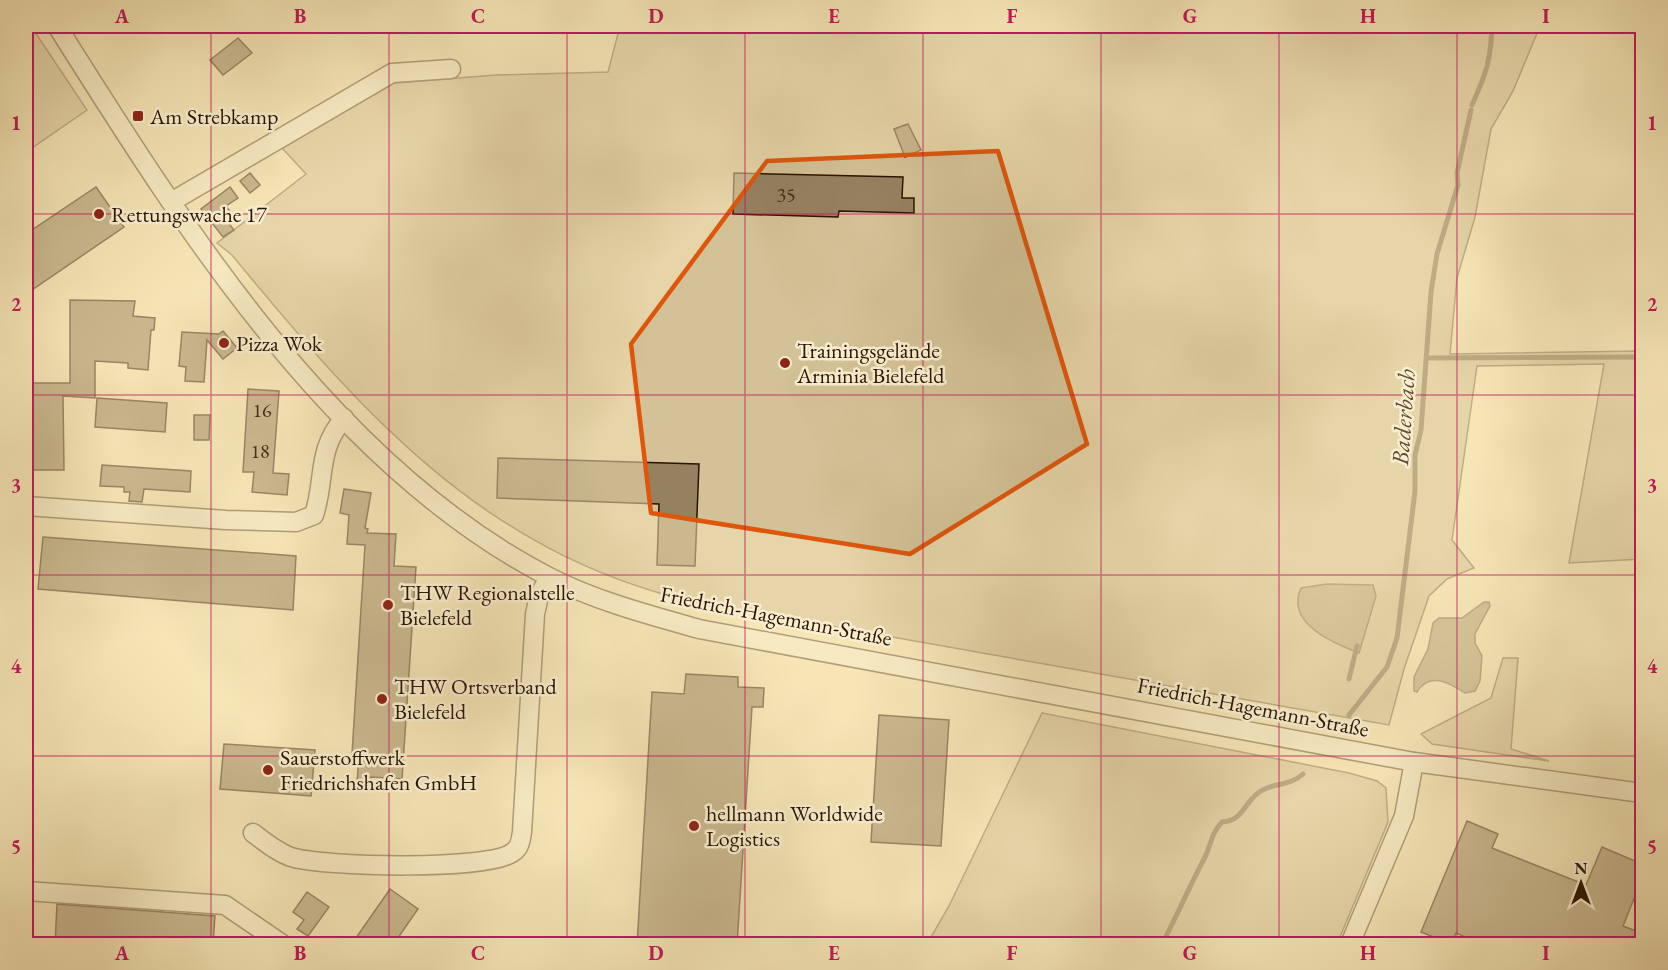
<svg xmlns="http://www.w3.org/2000/svg" width="1668" height="970" font-family="'EB Garamond',serif">
  <style>
    .green { fill: #d3c297; stroke: #7e6a4c; stroke-width: 1.5 }
    .water { fill: #b19e79; stroke: #7b6649; stroke-width: 1.5 }
    .lines { fill: none; stroke-linecap: round; stroke-linejoin: round }
    .stream { stroke: #7b6649; stroke-width: 5 }
    .building { fill: #948160; stroke: #2a1302; stroke-width: 1.5 }
    .minor-casing { stroke: #5d482f; stroke-width: 21 }
    .minor { stroke: #f9efd0; stroke-width: 18 }
    .marked { fill: none; stroke: #de560c; stroke-width: 4.5; stroke-linejoin: round }
    .grid { fill: none; stroke: #c2185b; stroke-width: 1.5; stroke-opacity: 0.55 }
    .poi-dot { fill: #8f2418; stroke: #f9efd0; stroke-width: 2 }
    .labels { text-anchor: middle; dominant-baseline: central; stroke-width: 5; stroke-linejoin: round; paint-order: stroke }
    .number-label { font-size: 20px; fill: #442e1a }
    .poi-label { font-size: 22px; fill: #2a1302; stroke: #f9efd0; text-anchor: start }
    .street-label { font-size: 22px; fill: #2a1302; stroke: #f9efd0 }
    .water-label { font-size: 24px; font-style: italic; fill: #604b32; stroke: #f9efd0 }
    .neatline { fill: none; stroke: #c2185b; stroke-width: 2 }
    .grid-label { font-size: 20px; text-anchor: middle; font-weight: bold; fill: #c2185b }
  </style>
  <rect width="100%" height="100%" fill="#f6e6b6"/>
  <filter id="stains"><feTurbulence type="fractalNoise" baseFrequency=".00333" numOctaves="4"/><feColorMatrix values="0 0 0 0 .2 0 0 0 0 .09 0 0 0 0 .02 0 0 0 .5 -.17"/></filter>
  <radialGradient id="worn" r=".72"><stop offset=".6" stop-color="#630" stop-opacity="0"/><stop offset="1" stop-color="#630" stop-opacity=".3"/></radialGradient>
  <!-- green -->
  <g class="green">
    <polygon points="26,26 31,26 87,110 26,152"/>
    <path d="M620,26H1540L1513,91L1491,129L1475,217L1457,278L1450,354L1642,351V559L1569,563L1604,364L1477,366L1452,540L1474,568L1447,579L1429,596L1404,669L1389,725L689,601C482,551 361,412 232,255L217,243L306,174L282,148L394,83L496,75L608,72Z"/>
    <polygon points="1503,658 1518,658 1511,749 1549,761 1432,744 1421,734 1491,698"/>
    <polygon points="1042,713 1349,773 1377,781 1386,788 1388,822 1337,944 927,944 949,906"/>
  </g>
  <!-- water -->
  <g class="water">
    <path d="M1327,584L1373,585L1376,596L1359,653C1333,643 1285,623 1301,588Z"/>
    <path d="M1484,602H1489L1490,606L1475,634V643L1482,656L1480,681L1475,691L1465,693C1450,683 1429,671 1417,692L1414,691V677L1428,649L1433,623L1439,618H1462Z"/>
  </g>
  <g class="lines">
    <!-- stream -->
    <g class="stream">
      <path d="M1472,105C1486,74 1491,60 1492,26"/>
      <polyline points="1426,358 1642,357"/>
      <polyline points="1349,679 1357,646"/>
      <polyline points="1349,715 1387,667 1397,638 1415,491 1415,455 1421,430 1431,292 1437,254 1458,185 1457,173 1471,110"/>
      <path d="M1162,944C1177,916 1189,887 1204,859C1211,846 1211,833 1222,822C1243,821 1244,803 1258,793C1272,782 1289,787 1303,774"/>
    </g>
  </g>
  <!-- building -->
  <g class="building">
    <polygon points="238,38 252,53 223,75 210,60"/>
    <polygon points="908,124 921,150 905,157 894,129"/>
    <polygon points="250,173 260,185 250,193 240,181"/>
    <polygon points="734,173 903,177 902,198 914,198 914,213 839,211 838,217 733,214"/>
    <polygon points="96,187 124,227 26,294 26,234"/>
    <polygon points="230,187 238,198 226,206 231,213 224,217 234,230 223,237 201,209"/>
    <polygon points="70,300 135,301 133,316 155,318 154,330 151,330 148,370 128,368 128,363 95,361 95,398 63,396 64,470 26,470 26,383 70,383"/>
    <polygon points="223,331 237,348 223,359 207,340 204,382 185,381 186,367 179,366 182,332 219,334"/>
    <polygon points="248,389 279,391 273,473 289,474 287,495 252,492 254,472 243,472"/>
    <polygon points="97,398 167,403 165,432 95,427"/>
    <polygon points="194,415 210,415 209,440 194,440"/>
    <polygon points="498,458 699,464 695,566 657,565 659,504 497,498"/>
    <polygon points="102,465 191,471 190,492 144,489 142,502 129,501 130,492 124,492 124,487 100,486"/>
    <polygon points="344,489 371,493 365,528 368,529 367,533 396,534 394,566 416,567 402,779 371,777 371,784 357,783 359,754 352,754 365,545 347,544 349,515 340,513"/>
    <polygon points="43,537 296,556 293,610 38,589"/>
    <polygon points="686,674 738,677 738,687 764,688 763,707 752,707 737,945 637,945 652,692 684,694"/>
    <polygon points="879,715 949,720 941,846 871,842"/>
    <polygon points="224,744 315,750 311,796 220,789"/>
    <polygon points="1467,821 1498,834 1492,848 1586,885 1602,847 1642,864 1642,879 1623,926 1641,933 1636,945 1483,945 1456,933 1451,944 1421,932"/>
    <polygon points="390,889 418,909 393,945 351,945"/>
    <polygon points="307,892 329,907 308,936 297,929 304,920 293,912"/>
    <polygon points="57,904 215,916 213,945 55,945"/>
  </g>
  <g class="lines">
    <!-- minor casing -->
    <g class="minor-casing">
      <g id="minor">
        <path d="M57,26C183,226 332,465 549,577C596,601 649,615 699,629L1414,762L1642,793"/>
        <polyline points="171,202 392,73 451,69"/>
        <path d="M26,506L226,520L296,522L314,515C326,478 316,451 344,418"/>
        <path d="M253,833C265,842 277,852 291,857C322,867 491,871 513,852C520,848 521,839 522,832L535,614L539,596L549,577"/>
        <polyline points="26,891 225,905 282,944"/>
        <polyline points="1350,944 1404,816 1414,762"/>
      </g>
    </g>
    <!-- minor -->
    <use href="#minor" class="minor"/>
  </g>
  <!-- marked area -->
  <path d="M0 0H1668V970H0ZM998,151L1087,444L910,554L651,513L631,344L767,161Z" fill="#f6e6b6" fill-opacity=".55" fill-rule="evenodd"/>
  <path class="marked" d="M998,151L1087,444L910,554L651,513L631,344L767,161Z"/>
  <!-- grid -->
  <path class="grid" d="M211,26V944M389,26V944M567,26V944M745,26V944M923,26V944M1101,26V944M1279,26V944M1457,26V944M26,214H1642M26,395H1642M26,575H1642M26,756H1642"/>
  <!-- markers -->
  <g class="poi-dot">
    <rect x="132" y="110" width="12" height="12" rx="3"/>
    <circle cx="99" cy="214" r="6"/>
    <circle cx="224" cy="343" r="6"/>
    <circle cx="785" cy="363" r="6"/>
    <circle cx="388" cy="605" r="6"/>
    <circle cx="382" cy="699" r="6"/>
    <circle cx="268" cy="770" r="6"/>
    <circle cx="694" cy="826" r="6"/>
  </g>
  <g class="labels">
    <!-- number labels -->
    <g class="number-label">
      <text x="786" y="195">35</text>
      <text x="262" y="410">16</text>
      <text x="260" y="451">18</text>
    </g>
    <!-- poi labels -->
    <g class="poi-label">
      <text x="150" y="116">Am Strebkamp</text>
      <text x="111" y="214">Rettungswache 17</text>
      <text x="236" y="343">Pizza Wok</text>
      <text x="797" y="350">Trainingsgelände<tspan x="797" dy="25">Arminia Bielefeld</tspan></text>
      <text x="400" y="592">THW Regionalstelle<tspan x="400" dy="25">Bielefeld</tspan></text>
      <text x="394" y="686">THW Ortsverband<tspan x="394" dy="25">Bielefeld</tspan></text>
      <text x="280" y="757">Sauerstoffwerk<tspan x="280" dy="25">Friedrichshafen GmbH</tspan></text>
      <text x="706" y="813">hellmann Worldwide<tspan x="706" dy="25">Logistics</tspan></text>
    </g>
    <!-- street labels -->
    <g class="street-label">
      <text transform="translate(776 616) rotate(11)">Friedrich-Hagemann-Straße</text>
      <text transform="translate(1253 707) rotate(11)">Friedrich-Hagemann-Straße</text>
    </g>
    <!-- water labels -->
    <g class="water-label">
      <text transform="translate(1403 417) rotate(-86)">Baderbach</text>
    </g>
  </g>
  <!-- margin -->
  <rect width="1668" height="970" fill="none" stroke="#f6e6b6" stroke-width="66"/>
  <!-- north arrow -->
  <g transform="translate(1581 883)" stroke="#f9efd0" stroke-width="4.5" paint-order="stroke">
  <path d="M0-4.5L10 22L0 15L-10 22Z" fill="#2a1302"/>
  <text y="-9" font-size="16" font-weight="bold" text-anchor="middle" fill="#2a1302">N</text>
  </g>
  <rect x="33" y="33" width="1602" height="904" class="neatline"/>
  <g class="grid-label">
    <text x="122" y="23">A</text>
    <text x="300" y="23">B</text>
    <text x="478" y="23">C</text>
    <text x="656" y="23">D</text>
    <text x="834" y="23">E</text>
    <text x="1012" y="23">F</text>
    <text x="1190" y="23">G</text>
    <text x="1368" y="23">H</text>
    <text x="1546" y="23">I</text>
    <text x="16" y="130">1</text>
    <text x="1652" y="130">1</text>
    <text x="16" y="311">2</text>
    <text x="1652" y="311">2</text>
    <text x="16" y="492">3</text>
    <text x="1652" y="492">3</text>
    <text x="16" y="673">4</text>
    <text x="1652" y="673">4</text>
    <text x="16" y="853">5</text>
    <text x="1652" y="853">5</text>
    <text x="122" y="960">A</text>
    <text x="300" y="960">B</text>
    <text x="478" y="960">C</text>
    <text x="656" y="960">D</text>
    <text x="834" y="960">E</text>
    <text x="1012" y="960">F</text>
    <text x="1190" y="960">G</text>
    <text x="1368" y="960">H</text>
    <text x="1546" y="960">I</text>
  </g>
  <rect width="100%" height="100%" filter="url(#stains)"/>
  <rect width="100%" height="100%" fill="url(#worn)"/>
</svg>
